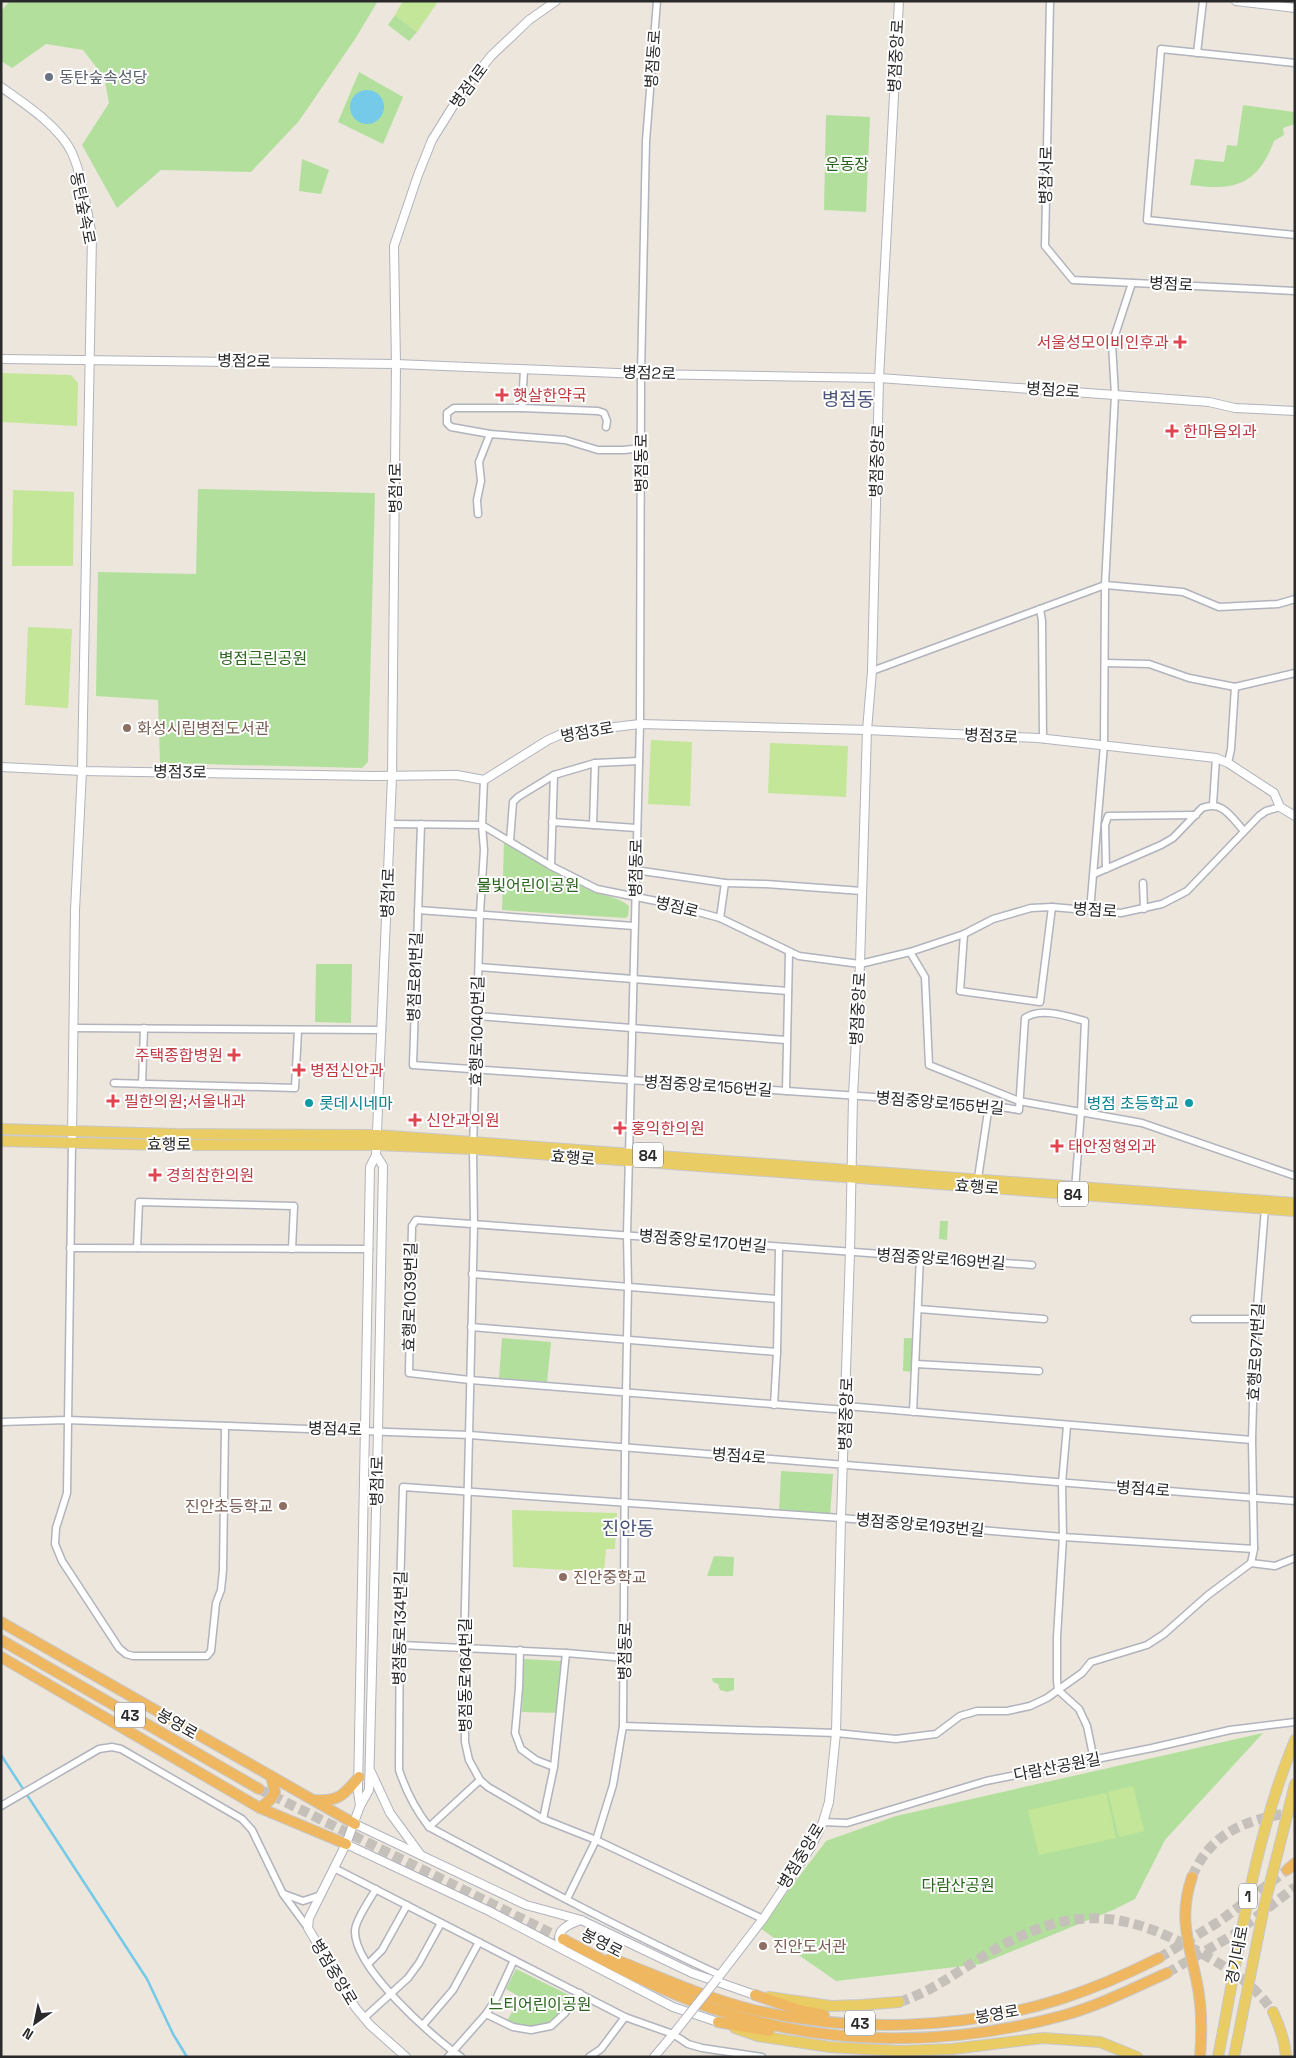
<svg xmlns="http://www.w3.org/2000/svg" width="1296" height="2058" font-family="'Space Grotesk','Noto Sans KR',sans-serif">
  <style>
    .green { fill: #b2e09c }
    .pitch { fill: #c4e698 }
    .water { fill: #75c9e9 }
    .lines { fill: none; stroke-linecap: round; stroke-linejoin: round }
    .stream { stroke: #75c9e9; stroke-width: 2.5 }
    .primary-tunnel { stroke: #c5c0b9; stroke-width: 10; stroke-dasharray: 10 5; stroke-linecap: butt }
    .trunk-tunnel { stroke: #c5c0b9; stroke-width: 10; stroke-dasharray: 10 5; stroke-linecap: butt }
    .minor-casing { stroke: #b1b3bd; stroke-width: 9 }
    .tertiary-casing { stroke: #b1b3bd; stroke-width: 10 }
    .primary-casing { stroke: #c8c8c8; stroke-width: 12 }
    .trunk-casing { stroke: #c8c8c8; stroke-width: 12 }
    .minor { stroke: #fff; stroke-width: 6 }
    .tertiary { stroke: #fff; stroke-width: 8 }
    .primary { stroke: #eacc64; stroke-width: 10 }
    .trunk { stroke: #f0b761; stroke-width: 10 }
    .tertiary-bridge-casing { stroke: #b1b3bd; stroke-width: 10; stroke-linecap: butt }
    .tertiary-bridge { stroke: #fff; stroke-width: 8 }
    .worship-dot { fill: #6b7280; stroke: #fff; stroke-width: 2 }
    .health-dot { fill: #e0444e; stroke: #fff; stroke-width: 2 }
    .education-dot { fill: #8d6e63; stroke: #fff; stroke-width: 2 }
    .culture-dot { fill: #0f9aa8; stroke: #fff; stroke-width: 2 }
    .labels { text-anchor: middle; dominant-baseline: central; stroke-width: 4; stroke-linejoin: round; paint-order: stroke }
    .shield { fill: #fff; stroke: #6a6a6a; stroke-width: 1 }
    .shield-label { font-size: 15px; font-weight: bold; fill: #2a2a2a }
    .street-label { font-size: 16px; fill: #2a2a2a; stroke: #fff }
    .worship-label { font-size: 16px; fill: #5b616d; stroke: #fff; text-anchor: start }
    .park-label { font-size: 16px; fill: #2b641e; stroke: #fff }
    .health-label { font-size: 16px; fill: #be3a42; stroke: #fff; text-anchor: start }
    .education-label { font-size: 16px; fill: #785e54; stroke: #fff; text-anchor: start }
    .culture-label { font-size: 16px; fill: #0d838f; stroke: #fff; text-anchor: start }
    .quarter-label { font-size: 19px; fill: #4d5479; stroke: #fff }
  </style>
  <rect width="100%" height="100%" fill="#ece6dd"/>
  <!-- green -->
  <g class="green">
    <polygon points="10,1 378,1 355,39 299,121 251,172 161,170 117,208 82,145 109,103 104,77 83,50 46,44 12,68 1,61 1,11"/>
    <polygon points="395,15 417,32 409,41 388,25"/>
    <polygon points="359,72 403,97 383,144 338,122"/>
    <path d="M1243,105L1295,112V124L1283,128L1284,135L1274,141C1257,186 1234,191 1190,185L1195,159L1224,162L1227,145L1237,146Z"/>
    <polygon points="826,115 870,117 866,212 824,210"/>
    <polygon points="302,159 329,170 321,194 299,191"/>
    <polygon points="198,489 375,493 368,762 362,768 160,763 158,700 96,696 98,572 196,574"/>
    <path d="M504,841H508C535,859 560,876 589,890C602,896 618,896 629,906L628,916L626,918L502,910Z"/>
    <polygon points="316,964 352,964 351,1023 315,1022"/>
    <polygon points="940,1221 948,1221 947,1240 939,1239"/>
    <polygon points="502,1338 551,1342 547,1382 499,1378"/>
    <polygon points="904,1338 913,1338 912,1372 903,1371"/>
    <polygon points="781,1471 833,1474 830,1516 779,1512"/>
    <polygon points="714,1556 734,1557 733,1576 707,1576"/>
    <polygon points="524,1659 561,1661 559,1713 522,1712"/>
    <polygon points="712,1678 734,1678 734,1690 727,1692 720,1690 718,1684 713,1682"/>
    <polygon points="1263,1733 1165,1840 1135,1899 1113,1910 981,1964 836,1981 760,1928 826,1841 896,1816"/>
    <path d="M516,1969L573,1997C557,2020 535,2038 507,2021L520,1997L506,1989Z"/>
  </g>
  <!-- pitch -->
  <g class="pitch">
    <polygon points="403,1 436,1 437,3 417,32 395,15"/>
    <polygon points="1,373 71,375 78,383 77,426 1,422"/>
    <polygon points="13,490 74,492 73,566 12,566"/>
    <polygon points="28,627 72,629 68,708 25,705"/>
    <polygon points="651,740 692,742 690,806 648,804"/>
    <polygon points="770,743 848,746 846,797 768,793"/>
    <polygon points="512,1510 617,1513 615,1549 606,1549 604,1572 513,1567"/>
    <polygon points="1133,1786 1144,1831 1119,1837 1108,1792"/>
    <polygon points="1106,1793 1116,1838 1039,1855 1028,1810"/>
  </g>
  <!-- water -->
  <circle class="water" cx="367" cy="107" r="17"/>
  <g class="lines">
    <!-- stream -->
    <polyline class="stream" points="1,1755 147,1979 173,2034 187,2057"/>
    <!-- primary-tunnel -->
    <path class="primary-tunnel" d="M899,2002C929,1993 952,1975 979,1959C1053,1913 1105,1903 1184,1944C1218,1962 1252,1980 1273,2012"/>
    <!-- trunk-tunnel -->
    <g class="trunk-tunnel">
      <polyline points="259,1789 563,1939"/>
      <path d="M1192,1877C1211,1831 1248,1819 1295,1812"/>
      <polyline points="1159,1958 1220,1921 1287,1870"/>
      <polyline points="1167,1973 1233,1935 1295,1887"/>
    </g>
    <!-- minor casing -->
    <g class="minor-casing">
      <g id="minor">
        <polyline points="1050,1 1045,246 1073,280 1295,291"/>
        <polyline points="1197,53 1203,1"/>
        <polyline points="1295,63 1161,49 1147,220 1295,235"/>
        <polyline points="524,369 522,408 598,411 604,413 607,421 606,427"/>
        <polyline points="522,408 454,408 447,413 447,423 451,427 490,434 565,440 598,450 624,450 641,448"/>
        <polyline points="478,514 477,500 481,481 479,462 490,434"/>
        <polyline points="1040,609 1042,621 1043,739"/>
        <polyline points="1105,663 1149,664 1189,678 1235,687 1295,673"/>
        <polyline points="872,671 1105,585 1183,592 1219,607 1278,604 1295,599"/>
        <polyline points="1228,763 1231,749 1235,687"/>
        <polyline points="484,780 482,825 484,850 480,913 473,1149 474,1225 464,1647 465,1742 469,1760 480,1780 488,1787 543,1819 596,1840 763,1919"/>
        <polyline points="1213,804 1216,758"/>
        <polyline points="552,822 636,828"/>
        <polyline points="390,824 482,825 551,866 597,889 661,902 720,918 799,956 860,964 910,952 964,934 993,919 1031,908 1052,907 1121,913 1162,904 1187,891 1259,816 1266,811 1280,807"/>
        <path d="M421,824L413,1065L989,1105L1019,1110L1025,1018C1041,1007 1067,1016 1085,1021L1081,1111L1075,1190"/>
        <polyline points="593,825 595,763"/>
        <polyline points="510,841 513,802 518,797 554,775 595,763 639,761"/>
        <polyline points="551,866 554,775"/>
        <polyline points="1106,869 1105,825 1108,816 1196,815"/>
        <polyline points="635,870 725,883 766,884 862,891"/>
        <path d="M1094,874L1161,845L1173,838L1202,808C1223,800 1231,817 1244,831"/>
        <polyline points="1143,883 1144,909"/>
        <polyline points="418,910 634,926"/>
        <polyline points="1090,911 1104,745 1105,585 1115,395 1112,344 1132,283"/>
        <polyline points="720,918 725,883"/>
        <polyline points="964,934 960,991 1040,1002 1052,907"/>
        <polyline points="910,952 925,977 929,1065 1019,1101 1142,1123 1295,1176"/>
        <polyline points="479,967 788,991"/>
        <polyline points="477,1016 786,1040"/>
        <polyline points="74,1028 382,1030"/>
        <polyline points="114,1083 295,1088 298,1030"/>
        <polyline points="142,1084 144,1028"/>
        <polyline points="786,1091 789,952"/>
        <polyline points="72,1142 67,1493 56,1528 55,1544 62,1561 119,1648 126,1654 133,1656 207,1656 211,1651 216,1603 221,1590 223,1570 225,1426"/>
        <polyline points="978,1178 989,1105"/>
        <polyline points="70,1248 369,1249"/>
        <polyline points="137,1248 139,1202 294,1206 292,1249"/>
        <polyline points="472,1274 777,1299"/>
        <polyline points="919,1309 1044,1319"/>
        <polyline points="1194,1319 1257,1319"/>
        <polyline points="471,1327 777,1352"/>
        <polyline points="916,1364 1039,1371"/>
        <polyline points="774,1405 777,1352 779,1248"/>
        <polyline points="846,1406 1252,1440"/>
        <polyline points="846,1410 470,1380 409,1373 412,1226 416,1220 1032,1265"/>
        <polyline points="913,1412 920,1257"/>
        <polyline points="1,1422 67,1420 470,1435 1295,1501"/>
        <polyline points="1067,1426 1062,1483 1063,1537 1254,1549"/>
        <polyline points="1251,1563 1254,1549 1252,1440 1255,1332 1265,1208"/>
        <polyline points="401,1645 566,1653 625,1658"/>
        <polyline points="520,1650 519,1688 515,1733 521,1749 536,1760 554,1767"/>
        <polyline points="623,1726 836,1733 896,1739 936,1734 960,1716 977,1711 1007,1711 1030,1706 1047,1698 1065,1685 1082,1673 1091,1662 1147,1645 1164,1634 1208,1595 1251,1563 1275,1566 1295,1558"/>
        <polyline points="1,1806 99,1749 112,1747 121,1749 242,1819 252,1830 283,1894 308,1928"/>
        <polyline points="543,1819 554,1767 566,1653"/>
        <polyline points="823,1822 847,1823 986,1781 1152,1748 1230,1730 1295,1722"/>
        <polyline points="429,1827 480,1780"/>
        <polyline points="334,1868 625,2017 673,2034 688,2044 702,2048 762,2057"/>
        <path d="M376,1889C370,1899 356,1919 355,1930C353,1967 432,2037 461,2057"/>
        <polyline points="284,1894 303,1901 321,1895"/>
        <polyline points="567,1899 596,1840 613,1785 623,1726 625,1448 628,1285 627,1234 640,724 641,374 646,141 657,1"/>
        <polyline points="368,1964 382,1950 407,1905"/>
        <path d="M720,1975C620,1929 525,1878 429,1827C415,1809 406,1791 399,1770L400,1591L403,1487L841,1518L1063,1537L1057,1637V1681L1058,1690L1079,1709L1087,1726L1094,1760"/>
        <polyline points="486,2014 513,2027 531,2030 551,2026 565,2013 580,1993"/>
        <polyline points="364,2018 408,1978 419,1963 441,1923"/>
        <polyline points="423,2025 453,1990 479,1942"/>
        <polyline points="448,2057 486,2014 496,1999 514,1960"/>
        <polyline points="589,2057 601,2049 625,2017"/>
      </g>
    </g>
    <!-- tertiary casing -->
    <g class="tertiary-casing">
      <g id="tertiary">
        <polyline points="1236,1 1295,8"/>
        <path d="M1,87C24,103 60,127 72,153C83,178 86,208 92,235L82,771L75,910L72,1136"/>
        <polyline points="1,359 396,364 641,374 879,378 1115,395 1209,402 1235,408 1295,411"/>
        <polyline points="1,767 82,771 375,776 457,775 484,780 548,740 564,733 640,724 867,730 1038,738 1216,758 1228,763 1274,793 1280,807 1295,816"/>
        <polyline points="376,1155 383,1166 378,1431 369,1790 360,1806 346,1844 309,1918 308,1928 355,2007 370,2025 406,2057"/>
        <polyline points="371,1772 390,1813 420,1854"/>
        <polyline points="360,1806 358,1791 370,1167 376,1155 392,777 396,364 394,246 418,175 432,140 460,95 491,56 509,39 529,20 556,1"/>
        <polyline points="355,1824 526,1905 581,1920 692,1973 755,1995"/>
        <polyline points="346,1844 489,1911 673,2007 718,2022"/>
        <path d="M561,1945C554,1930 569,1924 581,1920"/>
        <polyline points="717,1979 763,1919 811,1847 823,1822 829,1802 836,1733 841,1518 850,1252 853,1096 860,964 867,730 872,671 879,378 899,1"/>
        <polyline points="654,2057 675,2032"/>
      </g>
    </g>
    <!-- primary casing -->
    <g class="primary-casing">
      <g id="primary">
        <polyline points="1,1129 176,1134 377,1135 1295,1203"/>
        <polyline points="1,1141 162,1145 377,1145 473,1149 1295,1211"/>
        <polyline points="769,1997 831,2006 861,2005 899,2002"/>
        <path d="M1273,2012C1280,2027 1285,2041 1286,2057"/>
        <polyline points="735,2028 758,2036 830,2047 899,2051 952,2049 1043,2038 1100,2042 1137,2057"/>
        <path d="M1218,2057C1239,1950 1253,1841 1295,1740"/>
        <polyline points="1234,2057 1264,1907 1295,1784"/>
      </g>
    </g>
    <!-- trunk casing -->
    <g class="trunk-casing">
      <g id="trunk">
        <polyline points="1,1622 355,1824"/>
        <polyline points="1,1640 259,1789"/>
        <polyline points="1,1657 260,1808 346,1844"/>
        <path d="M314,1800C340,1802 344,1794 359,1777"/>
        <polyline points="260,1808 270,1800 275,1792 271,1776"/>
        <polyline points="1287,1870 1295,1863"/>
        <path d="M1192,1877C1178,1918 1189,1943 1197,1983C1202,2007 1202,2033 1200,2057"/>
        <path d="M563,1939C612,1965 662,1992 714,2009C828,2047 950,2047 1065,2015C1100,2005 1134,1988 1167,1973"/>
        <path d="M611,1958C656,1975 702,1997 750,2009C850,2033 963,2030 1061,1999C1095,1988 1127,1974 1159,1958"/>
        <polyline points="755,1995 799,2010 824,2015"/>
        <polyline points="718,2022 769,2031"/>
      </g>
    </g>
    <!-- minor -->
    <use href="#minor" class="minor"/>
    <!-- tertiary -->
    <use href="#tertiary" class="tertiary"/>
    <!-- primary -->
    <use href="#primary" class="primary"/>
    <!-- trunk -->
    <use href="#trunk" class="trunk"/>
    <!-- tertiary-bridge casing -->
    <g class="tertiary-bridge-casing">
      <polyline id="tertiary-bridge" points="675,2032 717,1979"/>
    </g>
    <!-- tertiary-bridge -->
    <use href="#tertiary-bridge" class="tertiary-bridge"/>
  </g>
  <!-- markers -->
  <circle class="worship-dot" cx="49" cy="77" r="5"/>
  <g class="health-dot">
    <path d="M1177.5 334.5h5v5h5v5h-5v5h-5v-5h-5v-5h5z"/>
    <path d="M499.5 387.5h5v5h5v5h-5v5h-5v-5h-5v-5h5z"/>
    <path d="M1169.5 423.5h5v5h5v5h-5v5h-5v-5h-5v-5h5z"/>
    <path d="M231.5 1047.5h5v5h5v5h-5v5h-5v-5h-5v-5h5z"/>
    <path d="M296.5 1062.5h5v5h5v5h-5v5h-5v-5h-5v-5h5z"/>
    <path d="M110.5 1093.5h5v5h5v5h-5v5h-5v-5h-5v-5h5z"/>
    <path d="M412.5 1112.5h5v5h5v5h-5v5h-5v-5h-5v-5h5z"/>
    <path d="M617.5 1120.5h5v5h5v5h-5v5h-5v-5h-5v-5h5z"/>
    <path d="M1054.5 1138.5h5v5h5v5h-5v5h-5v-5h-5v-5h5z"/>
    <path d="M152.5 1167.5h5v5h5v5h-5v5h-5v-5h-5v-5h5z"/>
  </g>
  <g class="education-dot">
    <circle cx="127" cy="728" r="5"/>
    <circle cx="283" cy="1506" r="5"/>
    <circle cx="563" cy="1577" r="5"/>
    <circle cx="763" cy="1946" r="5"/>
  </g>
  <g class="culture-dot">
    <circle cx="309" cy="1103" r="5"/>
    <circle cx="1189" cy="1103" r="5"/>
  </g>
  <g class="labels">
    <!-- shield labels -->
    <g class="shield">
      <rect x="633" y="1142.5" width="30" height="25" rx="4"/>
      <rect x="1058" y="1181.5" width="30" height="25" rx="4"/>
      <rect x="115" y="1702.5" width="30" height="25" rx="4"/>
      <rect x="1239" y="1883.5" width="18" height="25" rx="4"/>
      <rect x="845" y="2010.5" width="30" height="25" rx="4"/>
    </g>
    <g class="shield-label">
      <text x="648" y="1155">84</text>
      <text x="1073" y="1194">84</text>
      <text x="130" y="1715">43</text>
      <text x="1248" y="1896">1</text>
      <text x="860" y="2023">43</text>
    </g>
    <!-- street labels -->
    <g class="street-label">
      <text transform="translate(896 56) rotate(-87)">병점중앙로</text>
      <text transform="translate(653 59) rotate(-86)">병점동로</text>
      <text transform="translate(469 86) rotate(-53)">병점1로</text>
      <text transform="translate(1046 175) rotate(-89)">병점서로</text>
      <text transform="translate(83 208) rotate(79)">동탄숲속로</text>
      <text transform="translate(1171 284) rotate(3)">병점로</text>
      <text transform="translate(244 361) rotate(1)">병점2로</text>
      <text transform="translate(649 373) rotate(2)">병점2로</text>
      <text transform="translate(1053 390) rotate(4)">병점2로</text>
      <text transform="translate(877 461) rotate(-88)">병점중앙로</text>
      <text transform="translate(641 463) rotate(-90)">병점동로</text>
      <text transform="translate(395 488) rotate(-90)">병점1로</text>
      <text transform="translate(587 732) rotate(-10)">병점3로</text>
      <text transform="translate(991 736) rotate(3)">병점3로</text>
      <text transform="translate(180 772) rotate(1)">병점3로</text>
      <text transform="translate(636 868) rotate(-89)">병점동로</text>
      <text transform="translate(388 893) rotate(-88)">병점1로</text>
      <text transform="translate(677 907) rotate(14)">병점로</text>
      <text transform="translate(1095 910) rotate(4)">병점로</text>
      <text transform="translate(415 977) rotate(-88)">병점로81번길</text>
      <text transform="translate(858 1009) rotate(-87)">병점중앙로</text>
      <text transform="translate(477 1031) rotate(-89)">효행로1040번길</text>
      <text transform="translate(708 1086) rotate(4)">병점중앙로156번길</text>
      <text transform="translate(940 1103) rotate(5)">병점중앙로155번길</text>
      <text x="169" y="1144">효행로</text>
      <text transform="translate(573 1158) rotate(5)">효행로</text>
      <text transform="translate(977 1187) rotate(4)">효행로</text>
      <text transform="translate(703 1241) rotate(5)">병점중앙로170번길</text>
      <text transform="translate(941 1259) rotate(4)">병점중앙로169번길</text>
      <text transform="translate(410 1297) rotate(-89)">효행로1039번길</text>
      <text transform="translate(1256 1352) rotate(-87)">효행로971번길</text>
      <text transform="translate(846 1414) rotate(-88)">병점중앙로</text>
      <text transform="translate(335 1429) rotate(2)">병점4로</text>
      <text transform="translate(739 1456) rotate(4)">병점4로</text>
      <text transform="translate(377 1481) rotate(-89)">병점1로</text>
      <text transform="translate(1143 1489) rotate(4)">병점4로</text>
      <text transform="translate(920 1525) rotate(5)">병점중앙로193번길</text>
      <text transform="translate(400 1628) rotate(-89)">병점동로134번길</text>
      <text transform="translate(625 1651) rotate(-89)">병점동로</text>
      <text transform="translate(465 1675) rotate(-90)">병점동로164번길</text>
      <text transform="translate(177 1724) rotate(30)">봉영로</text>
      <text transform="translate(1057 1767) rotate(-11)">다람산공원길</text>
      <text transform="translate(801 1856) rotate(-59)">병점중앙로</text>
      <text transform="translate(602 1943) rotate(27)">봉영로</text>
      <text transform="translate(1237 1955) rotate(-79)">경기대로</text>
      <text transform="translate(334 1972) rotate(59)">병점중앙로</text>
      <text transform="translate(997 2014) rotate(-10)">봉영로</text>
    </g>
    <!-- worship labels -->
    <g class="worship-label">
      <text x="59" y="77">동탄숲속성당</text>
    </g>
    <!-- park labels -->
    <g class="park-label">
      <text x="847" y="164">운동장</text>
      <text x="263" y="658">병점근린공원</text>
      <text x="528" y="885">물빛어린이공원</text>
      <text x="958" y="1885">다람산공원</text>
      <text x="540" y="2004">느티어린이공원</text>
    </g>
    <!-- health labels -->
    <g class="health-label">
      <text x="1169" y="342" text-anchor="end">서울성모이비인후과</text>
      <text x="513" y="395">햇살한약국</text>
      <text x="1183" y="431">한마음외과</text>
      <text x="223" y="1055" text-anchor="end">주택종합병원</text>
      <text x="310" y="1070">병점신안과</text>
      <text x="124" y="1101">필한의원;서울내과</text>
      <text x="426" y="1120">신안과의원</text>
      <text x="631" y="1128">홍익한의원</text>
      <text x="1068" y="1146">태안정형외과</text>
      <text x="166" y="1175">경희참한의원</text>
    </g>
    <!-- education labels -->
    <g class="education-label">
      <text x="137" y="728">화성시립병점도서관</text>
      <text x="273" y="1506" text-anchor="end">진안초등학교</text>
      <text x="573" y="1577">진안중학교</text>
      <text x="773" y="1946">진안도서관</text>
    </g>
    <!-- culture labels -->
    <g class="culture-label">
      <text x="319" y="1103">롯데시네마</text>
      <text x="1179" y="1103" text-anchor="end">병점 초등학교</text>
    </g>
    <!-- quarter labels -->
    <g class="quarter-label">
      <text x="848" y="399">병점동</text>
      <text x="628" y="1528">진안동</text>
    </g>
  </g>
  <!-- border -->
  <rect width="1296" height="2058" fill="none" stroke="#2a2a2a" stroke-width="5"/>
  <!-- north arrow -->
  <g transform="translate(35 2023) rotate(213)" stroke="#ffffff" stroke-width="4" paint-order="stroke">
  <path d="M0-4L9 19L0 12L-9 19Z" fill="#2a2a2a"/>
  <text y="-8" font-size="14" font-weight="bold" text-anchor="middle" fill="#2a2a2a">N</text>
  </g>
</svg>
